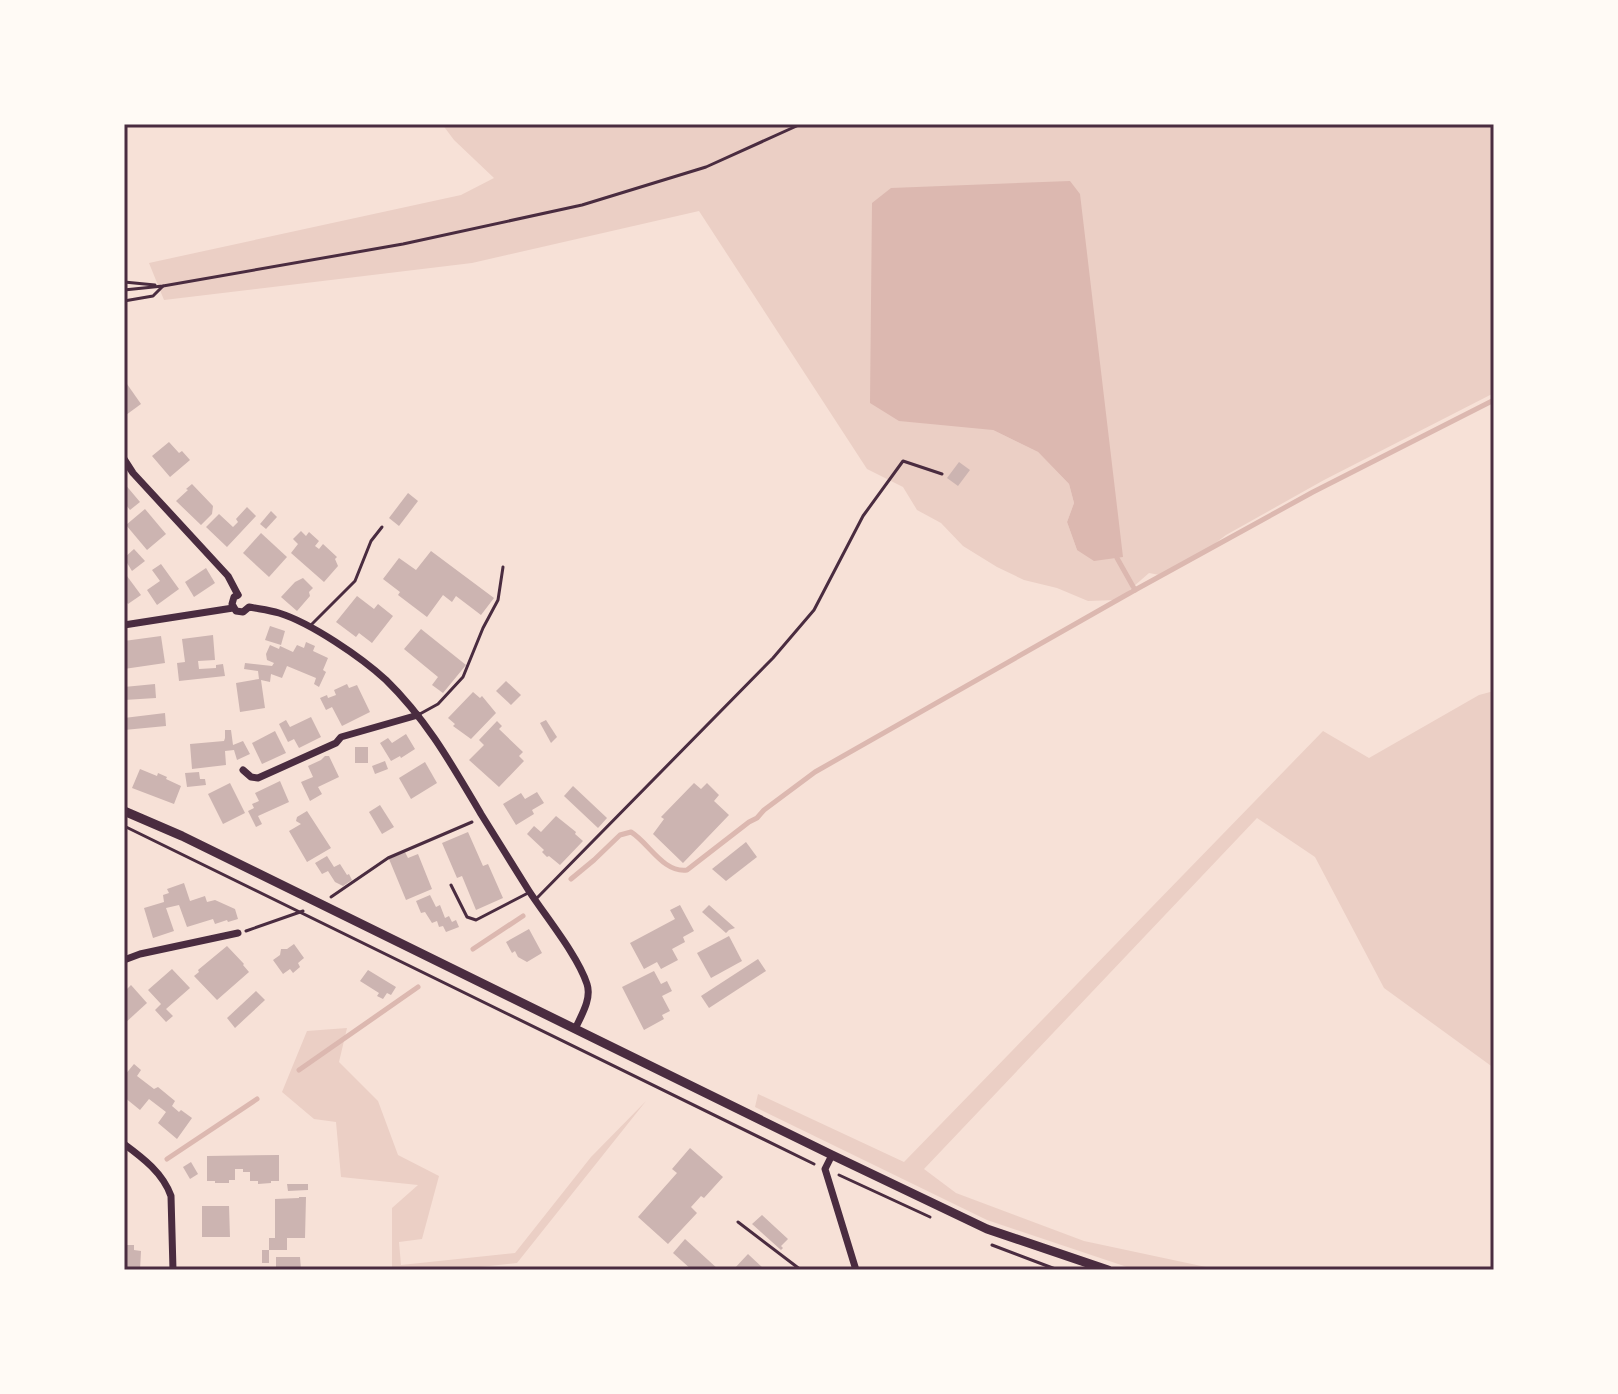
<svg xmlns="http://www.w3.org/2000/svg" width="1618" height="1394" font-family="'Nunito Sans',sans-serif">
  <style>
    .green { fill: #ebcfc5; fill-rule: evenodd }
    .water { fill: #dcb8b0 }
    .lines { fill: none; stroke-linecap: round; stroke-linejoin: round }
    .stream { stroke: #dcb8b0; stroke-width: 5 }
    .building { fill: #ccb4b1 }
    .path { stroke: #4a2c40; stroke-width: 3 }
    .service { stroke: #4a2c40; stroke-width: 3 }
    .minor { stroke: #4a2c40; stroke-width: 7 }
    .secondary { stroke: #4a2c40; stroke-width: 9 }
    .neatline { fill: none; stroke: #4a2c40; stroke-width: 3 }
  </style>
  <rect width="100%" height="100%" fill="#f7e1d7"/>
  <!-- green -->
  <g class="green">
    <path d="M442,124H1494V393L1324,480L1226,535L1199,556L1188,560L1165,576L1149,573L1125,594L1115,600L1088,601L1057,588L1024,580L997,567L963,546L941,523L917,510L903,487L867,469L699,211L472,263L164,300L149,263L461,195L494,178L454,140ZM1080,194L1077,550L1067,522L1074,503L1069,484L1038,452L993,430Z"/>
    <polygon points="1494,691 1494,1068 1384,988 1315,857 1257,818 924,1169 956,1193 1084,1241 1220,1270 1136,1270 987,1220 755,1107 758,1094 904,1162 1323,731 1369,758 1479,695"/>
    <polygon points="347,1028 339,1062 378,1101 398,1155 439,1176 422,1239 399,1242 401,1265 515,1253 591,1157 646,1101 517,1263 452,1270 392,1270 392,1208 418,1185 341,1177 336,1122 314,1119 282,1092 307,1031"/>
  </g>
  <!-- water -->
  <polygon class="water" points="1070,181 1080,194 1123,557 1094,561 1077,550 1067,522 1074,503 1069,484 1038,452 993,430 899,421 870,403 872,203 891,188"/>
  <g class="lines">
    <!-- stream -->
    <g class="stream">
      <polyline points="1117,558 1135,590"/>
      <path d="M571,879L594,860L620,835L631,832C649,843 663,873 687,870L749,822L757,818L764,810L815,772L1135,590L1313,492L1494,400"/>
      <polyline points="473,949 523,916"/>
      <polyline points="299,1070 418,987"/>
      <polyline points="167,1159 257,1099"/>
    </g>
  </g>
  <!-- building -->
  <g class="building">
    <polygon points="127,384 141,404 126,415 124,413 124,386"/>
    <polygon points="169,442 179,453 182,451 190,460 170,477 152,456"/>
    <polygon points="959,462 970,470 958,486 947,478"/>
    <polygon points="124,483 140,502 130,510 126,505 124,507"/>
    <polygon points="192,484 213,506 212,514 201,525 176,501 188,490 186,489"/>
    <polygon points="408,493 418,501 399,526 389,518"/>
    <polygon points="247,507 256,516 227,547 206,527 219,514 233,527 238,522 236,519"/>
    <polygon points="145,509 166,534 147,550 126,525"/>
    <polygon points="271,511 277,517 266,529 260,524"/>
    <polygon points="301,531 306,536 309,532 319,541 315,546 319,549 323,544 337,557 335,559 338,566 324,582 291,553 298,544 293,539"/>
    <polygon points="261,533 287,557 269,577 243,553"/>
    <polygon points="134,549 145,561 132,571 124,558"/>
    <polygon points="431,551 494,598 481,615 456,596 452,602 443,595 427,617 398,595 400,592 383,579 399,558 416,570"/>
    <polygon points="161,564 179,589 157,605 147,590 160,581 152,570"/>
    <polygon points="206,568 215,583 194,597 185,582"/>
    <polygon points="124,572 141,595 128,604 124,598"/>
    <polygon points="303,578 313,588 309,592 310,596 297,611 281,597 295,582"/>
    <polygon points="357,596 374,609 378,604 393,616 372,643 359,633 356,637 336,622"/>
    <polygon points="270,626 285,631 281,645 265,640"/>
    <polygon points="421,629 466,665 443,693 432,685 438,677 404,649"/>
    <polygon points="213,635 215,660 198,661 199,669 216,668 216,665 223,664 225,676 179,681 177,663 185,662 182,639"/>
    <polygon points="161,636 165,663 124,669 124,641"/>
    <polygon points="306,642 315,646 313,651 328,658 323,670 326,672 319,687 314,684 316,678 287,666 282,678 271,674 270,682 261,680 265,708 240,712 236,683 259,679 258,671 244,669 245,663 272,666 274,663 267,660 266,654 270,645 279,649 280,646 293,652 297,645 304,648"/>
    <polygon points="506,681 521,695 511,705 496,691"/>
    <polygon points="155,684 156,698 124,700 124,687"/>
    <polygon points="347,684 349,688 357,685 370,712 342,726 332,707 326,710 320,698 327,695 328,698 336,695 334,690"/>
    <polygon points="473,692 480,698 482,696 496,713 471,739 453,726 455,724 448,718"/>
    <polygon points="165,713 166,726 124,730 124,718"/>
    <polygon points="311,717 321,737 299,748 294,739 288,742 279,724 286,720 290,727"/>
    <polygon points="546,720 557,737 551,743 540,723"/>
    <polygon points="497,721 502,726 499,729 523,752 519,756 524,761 499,787 469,760 484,745 479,740"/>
    <polygon points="225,730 231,730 233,745 243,741 250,754 237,760 234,750 225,751 226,765 192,769 190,744 224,741 225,738"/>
    <polygon points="275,731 286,753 262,764 252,743"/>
    <polygon points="406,734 415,749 401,758 400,756 391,761 380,743 388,738 392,743"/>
    <rect x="355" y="747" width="13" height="16"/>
    <polygon points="325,756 329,756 339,777 318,787 322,794 310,801 301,782 313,777 308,766 321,760"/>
    <polygon points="385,761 388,769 375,774 372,766"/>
    <polygon points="425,762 437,783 411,799 399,778"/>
    <polygon points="140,769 157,776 158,773 167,777 166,779 181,786 174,804 132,788"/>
    <polygon points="199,772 200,779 205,779 206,785 187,787 185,773"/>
    <polygon points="280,781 289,802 258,816 262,824 256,827 248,811 254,808 252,804 259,801 255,793"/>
    <polygon points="230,783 245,813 223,824 208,794"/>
    <polygon points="694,783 701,789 707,783 719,795 714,801 729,815 683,863 653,834 664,819 661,817"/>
    <polygon points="573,786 607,818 598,828 564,796"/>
    <polygon points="537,792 544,803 532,810 534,814 516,825 503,804 521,793 525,799"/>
    <polygon points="380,805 394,827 382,834 369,812"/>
    <polygon points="307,811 331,848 307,862 289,831 301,824 296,821 297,817"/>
    <polygon points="556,816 576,832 575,834 583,841 560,865 549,856 547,857 542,852 544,850 527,834 534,826 541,832"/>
    <polygon points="468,832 483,866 488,864 503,898 476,910 462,876 457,878 442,843"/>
    <polygon points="746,842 757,857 726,881 712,869"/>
    <polygon points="405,852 408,858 418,854 432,889 406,900 389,859"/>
    <polygon points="327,856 334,867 340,864 347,875 349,874 352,880 343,886 335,882 328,871 322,874 315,863"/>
    <polygon points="184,883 190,901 205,896 207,902 215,900 235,909 238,919 228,922 227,920 215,924 213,919 187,927 179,905 166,908 174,931 153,938 144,908 164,902 163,895 169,893 167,889"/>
    <polygon points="430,895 436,907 440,905 445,918 449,916 452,922 456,920 459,927 446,932 443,926 439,927 437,921 432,923 425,912 421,913 416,901"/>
    <polygon points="680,905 694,931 683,937 685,942 672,949 678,960 661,969 657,962 644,969 630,943 675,919 670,910"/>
    <polygon points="709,905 735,928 729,930 726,933 702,912"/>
    <polygon points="529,929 542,953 527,962 518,957 515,951 512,953 506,942"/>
    <polygon points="729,936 742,961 711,978 697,953"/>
    <polygon points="294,944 304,958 298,963 300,967 293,973 290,969 283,974 273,960 280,955 281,949 287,949"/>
    <polygon points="227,946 244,964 243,965 249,972 217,1000 194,976 199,972 198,970"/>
    <polygon points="758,959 766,971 709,1008 701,996"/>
    <polygon points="172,969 190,988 166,1009 173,1016 166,1022 155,1010 161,1004 148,990"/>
    <polygon points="368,970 396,987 391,995 387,993 383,999 377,996 379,993 360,981"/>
    <polygon points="654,971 661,984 667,981 672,991 662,996 670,1011 662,1015 664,1019 644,1030 622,987"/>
    <polygon points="131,985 147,1003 124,1024 124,992"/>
    <polygon points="256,991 265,1000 235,1028 227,1018"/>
    <polygon points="134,1064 141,1070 137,1076 154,1089 158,1087 175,1101 172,1106 179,1112 181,1110 192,1118 177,1139 158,1123 166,1112 149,1099 140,1110 124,1097 124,1076"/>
    <polygon points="690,1148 723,1177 704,1198 701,1196 691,1207 697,1213 668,1244 638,1217 677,1173 672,1169"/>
    <polygon points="279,1155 279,1181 271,1181 271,1183 258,1184 258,1181 250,1181 250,1172 243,1172 243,1169 235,1169 235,1180 229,1180 229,1183 215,1183 215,1181 207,1181 207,1156"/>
    <polygon points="191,1162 198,1174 190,1179 183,1167"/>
    <polygon points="287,1184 308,1184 308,1190 288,1191"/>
    <polygon points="299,1197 306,1197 305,1238 287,1238 287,1250 269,1250 269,1263 262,1263 262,1250 269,1250 269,1238 275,1238 275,1199 299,1198"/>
    <polygon points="202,1206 229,1206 230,1237 202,1237"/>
    <polygon points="762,1215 788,1239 781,1246 783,1248 781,1250 752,1224"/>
    <polygon points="685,1239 719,1270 692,1270 673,1253"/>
    <polygon points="124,1245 134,1245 134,1250 141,1251 140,1270 124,1270"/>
    <polygon points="748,1254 765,1270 733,1270"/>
    <polygon points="276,1257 300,1257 301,1270 276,1270"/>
  </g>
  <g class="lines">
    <!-- path -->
    <g class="path">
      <polyline points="124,282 155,285"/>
      <polyline points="124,290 163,286 403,244 582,205 706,167 801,124"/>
      <polyline points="124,301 153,296 163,286"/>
      <polyline points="124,826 814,1164"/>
      <polyline points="331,897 388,858 472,822"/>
      <polyline points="246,931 303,911"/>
      <polyline points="839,1175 930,1217"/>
      <polyline points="992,1245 1058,1270"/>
    </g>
    <!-- service -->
    <g class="service">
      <polyline points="309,627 355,581 371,541 382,527"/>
      <polyline points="418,715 438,704 463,677 483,628 498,600 503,567"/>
      <polyline points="451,885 467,917 476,920 530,892"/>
      <polyline points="536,899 773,658 814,610 863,516 903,461 942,474"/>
      <polyline points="738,1222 801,1270"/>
    </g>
    <!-- minor -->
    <g class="minor">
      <polyline points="124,459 133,473 228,576 238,595"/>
      <path d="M238,595L234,597L232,604L236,611L243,612L249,607C259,609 269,610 279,613C311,623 361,657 386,680C427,720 452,765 481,814C497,840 513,865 529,891C546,917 578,956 587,984C592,999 581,1016 575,1029"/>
      <polyline points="124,625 233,608"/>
      <polyline points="243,770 251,777 258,778 336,743 341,737 418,715"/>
      <polyline points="124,960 140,954 238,933"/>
      <path d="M124,1144C143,1158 163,1173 171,1196L173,1270"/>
      <polyline points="832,1155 825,1169 856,1270"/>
    </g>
    <!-- secondary -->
    <polyline class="secondary" points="124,811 182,836 832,1155 987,1229 1108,1270"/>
  </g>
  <!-- border -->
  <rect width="1618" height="1394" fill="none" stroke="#fffaf5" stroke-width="252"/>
  <rect x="126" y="126" width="1366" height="1142" class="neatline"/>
</svg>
